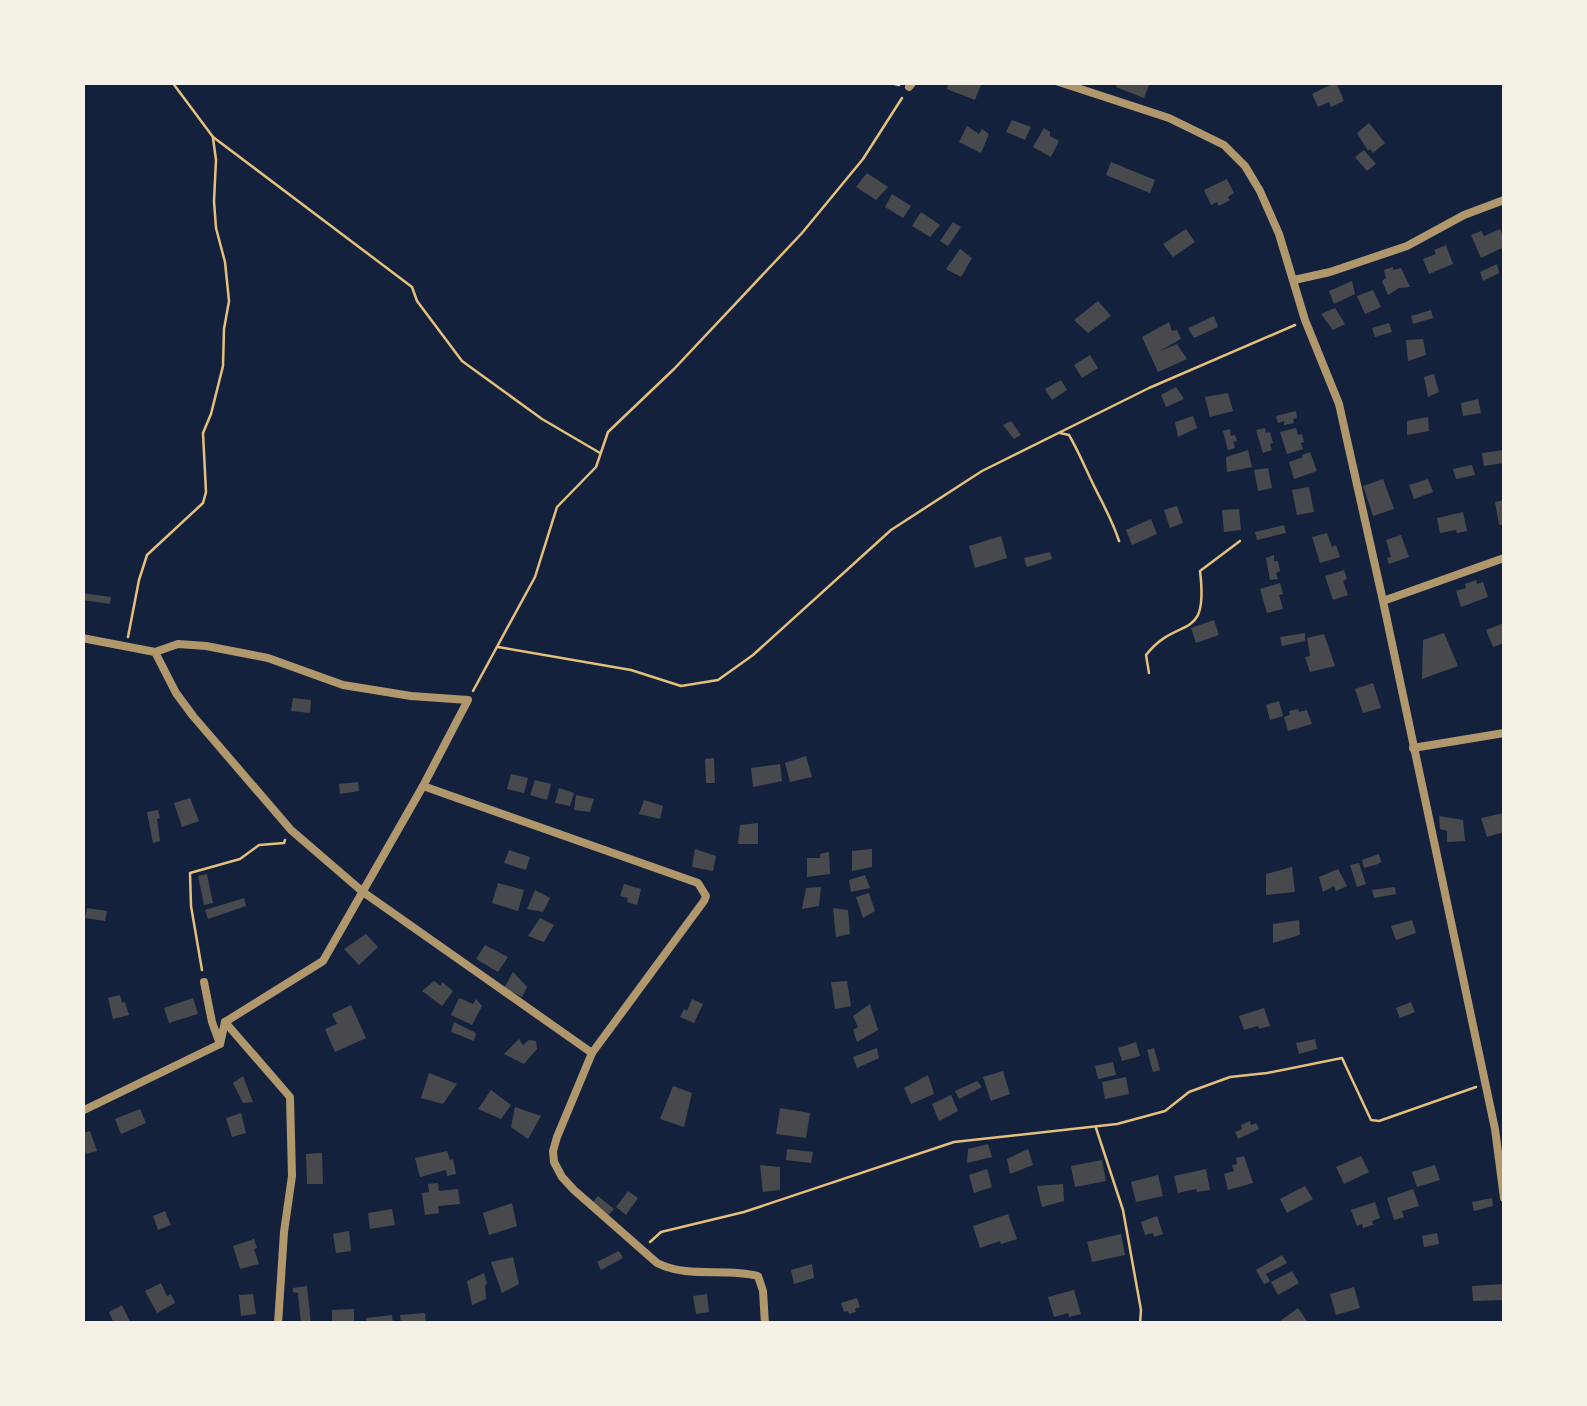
<svg xmlns="http://www.w3.org/2000/svg" width="1587" height="1406" font-family="'Roboto Condensed',sans-serif">
  <style>
    .building { fill: #48494c }
    .lines { fill: none; stroke-linecap: round; stroke-linejoin: round }
    .path { stroke: #e5c07b; stroke-width: 2.5 }
    .minor { stroke: #b1986c; stroke-width: 8 }
  </style>
  <rect width="100%" height="100%" fill="#14213d"/>
  <!-- building -->
  <g class="building">
    <polygon points="949,82 982,82 975,100 947,89"/>
    <polygon points="1118,82 1150,82 1144,98 1116,87"/>
    <polygon points="1336,82 1344,101 1331,107 1329,102 1318,107 1312,94"/>
    <polygon points="1012,120 1031,127 1025,140 1006,132"/>
    <polygon points="1369,123 1385,143 1373,153 1370,149 1368,151 1357,133"/>
    <polygon points="967,126 979,134 982,129 989,134 981,153 959,142"/>
    <polygon points="1044,128 1050,132 1050,136 1059,141 1051,157 1033,147"/>
    <polygon points="1364,150 1376,164 1367,171 1355,157"/>
    <polygon points="1111,162 1155,180 1150,193 1106,175"/>
    <polygon points="867,173 888,187 876,200 856,187"/>
    <polygon points="1227,179 1234,193 1228,197 1230,200 1219,206 1217,202 1211,205 1204,190"/>
    <polygon points="892,194 911,206 903,218 885,207"/>
    <polygon points="921,212 940,225 930,237 912,226"/>
    <polygon points="953,222 961,227 948,246 940,241"/>
    <polygon points="1186,229 1195,242 1173,257 1163,244"/>
    <polygon points="1500,229 1504,239 1504,247 1481,258 1471,235 1481,231 1484,236"/>
    <polygon points="1446,245 1453,264 1429,274 1423,259 1436,254 1434,250"/>
    <polygon points="960,249 972,258 961,277 946,269"/>
    <polygon points="1497,264 1499,273 1483,281 1480,272"/>
    <polygon points="1393,267 1393,270 1401,268 1410,287 1399,288 1388,295 1382,281 1386,278 1384,270"/>
    <polygon points="1352,281 1355,294 1334,304 1329,291"/>
    <polygon points="1373,290 1381,307 1365,314 1357,296"/>
    <polygon points="1098,301 1111,316 1088,333 1074,320"/>
    <polygon points="1335,308 1345,324 1333,330 1321,314"/>
    <polygon points="1431,310 1433,318 1413,324 1411,316"/>
    <polygon points="1214,316 1218,327 1194,338 1188,328"/>
    <polygon points="1169,322 1172,331 1177,330 1181,339 1158,352 1177,344 1187,359 1158,372 1142,337"/>
    <polygon points="1389,323 1392,332 1375,337 1372,328"/>
    <polygon points="1423,339 1426,355 1408,361 1406,340"/>
    <polygon points="1090,355 1098,368 1082,378 1074,365"/>
    <polygon points="1434,374 1439,392 1428,397 1424,377"/>
    <polygon points="1061,380 1067,390 1052,400 1045,389"/>
    <polygon points="1176,387 1184,399 1166,407 1161,395"/>
    <polygon points="1228,393 1233,411 1210,417 1205,397"/>
    <polygon points="1478,399 1481,413 1463,416 1461,403"/>
    <polygon points="1296,411 1297,418 1293,419 1294,423 1284,425 1284,421 1278,423 1276,416"/>
    <polygon points="1193,416 1197,428 1178,437 1175,422"/>
    <polygon points="1428,417 1429,431 1407,435 1407,421"/>
    <polygon points="1011,421 1021,435 1014,439 1003,425"/>
    <polygon points="1265,428 1266,433 1270,432 1273,443 1270,444 1272,450 1263,453 1256,430"/>
    <polygon points="1296,428 1298,435 1302,434 1304,442 1301,443 1303,449 1287,454 1280,432"/>
    <polygon points="1230,429 1231,436 1235,435 1237,441 1233,442 1235,448 1228,450 1223,431"/>
    <polygon points="1248,450 1252,467 1227,472 1226,457"/>
    <polygon points="1504,450 1504,463 1484,466 1482,453"/>
    <polygon points="1310,452 1317,471 1294,479 1289,462 1303,457 1302,455"/>
    <polygon points="1472,465 1475,475 1456,479 1453,469"/>
    <polygon points="1268,468 1272,488 1258,491 1254,470"/>
    <polygon points="1383,479 1394,509 1373,516 1363,486"/>
    <polygon points="1428,479 1433,492 1414,499 1409,485"/>
    <polygon points="1309,487 1314,512 1297,515 1292,490"/>
    <polygon points="1504,500 1504,524 1499,525 1495,502"/>
    <polygon points="1177,506 1183,523 1170,528 1164,510"/>
    <polygon points="1239,509 1241,530 1224,532 1222,510"/>
    <polygon points="1463,512 1467,531 1457,533 1456,530 1440,533 1437,518"/>
    <polygon points="1151,519 1157,534 1132,545 1126,530"/>
    <polygon points="1284,525 1286,533 1257,540 1255,532"/>
    <polygon points="1327,533 1332,547 1336,545 1340,557 1320,563 1312,537"/>
    <polygon points="1401,535 1409,557 1389,564 1387,558 1391,557 1386,540"/>
    <polygon points="1001,536 1007,558 975,568 969,546"/>
    <polygon points="1050,552 1052,559 1027,567 1024,558"/>
    <polygon points="1274,555 1274,561 1278,561 1280,571 1276,573 1278,579 1270,580 1266,558"/>
    <polygon points="1344,570 1347,579 1343,581 1348,595 1333,600 1325,576"/>
    <polygon points="1476,580 1477,584 1483,582 1488,597 1461,607 1456,591 1466,588 1465,584"/>
    <polygon points="1280,583 1283,594 1279,595 1283,609 1267,613 1260,589"/>
    <polygon points="82,593 111,597 110,604 82,600"/>
    <polygon points="1214,620 1219,635 1196,643 1191,628"/>
    <polygon points="1504,623 1504,643 1493,647 1486,630"/>
    <polygon points="1305,633 1305,641 1282,646 1280,637"/>
    <polygon points="1444,633 1458,666 1422,679 1423,640"/>
    <polygon points="1324,634 1335,666 1310,672 1305,657 1310,656 1307,638"/>
    <polygon points="1373,683 1381,708 1363,713 1355,689"/>
    <polygon points="293,698 311,700 310,713 291,711"/>
    <polygon points="1279,701 1283,716 1270,720 1266,705"/>
    <polygon points="1298,709 1299,712 1307,710 1312,724 1288,731 1284,717 1290,715 1289,711"/>
    <polygon points="806,756 812,777 790,782 785,763"/>
    <polygon points="714,758 715,783 706,783 705,759"/>
    <polygon points="780,764 782,781 753,787 751,768"/>
    <polygon points="511,774 528,778 524,793 507,789"/>
    <polygon points="535,780 551,784 547,800 530,795"/>
    <polygon points="358,782 359,791 340,794 339,784"/>
    <polygon points="559,788 574,793 570,806 555,803"/>
    <polygon points="576,795 594,799 590,812 574,810"/>
    <polygon points="190,798 199,821 182,827 174,803"/>
    <polygon points="644,800 663,806 660,819 639,814"/>
    <polygon points="158,810 160,818 157,819 160,841 153,843 147,812"/>
    <polygon points="1504,813 1504,832 1487,837 1481,818"/>
    <polygon points="1439,816 1463,820 1465,841 1447,842 1447,831 1440,829"/>
    <polygon points="758,823 758,844 738,844 740,825"/>
    <polygon points="695,849 716,856 713,871 692,867"/>
    <polygon points="872,849 872,867 852,871 852,851"/>
    <polygon points="509,850 530,857 526,870 504,863"/>
    <polygon points="829,852 830,874 807,877 807,858 820,858 820,854"/>
    <polygon points="1379,854 1381,862 1378,864 1364,868 1362,860"/>
    <polygon points="1359,863 1366,884 1357,887 1350,865"/>
    <polygon points="1292,867 1295,892 1266,895 1266,874"/>
    <polygon points="1338,869 1347,886 1336,891 1334,886 1323,892 1319,877"/>
    <polygon points="207,874 213,903 204,905 198,876"/>
    <polygon points="865,875 870,888 851,892 849,880"/>
    <polygon points="498,883 524,890 518,911 492,903"/>
    <polygon points="624,884 641,889 637,905 627,902 628,898 620,896"/>
    <polygon points="821,887 819,906 802,909 806,888"/>
    <polygon points="1395,887 1396,894 1374,898 1372,890"/>
    <polygon points="535,890 550,898 543,912 527,909"/>
    <polygon points="869,893 875,911 863,918 856,897"/>
    <polygon points="244,898 246,906 208,919 205,910"/>
    <polygon points="87,908 107,911 105,921 85,918"/>
    <polygon points="833,908 848,910 850,934 836,937"/>
    <polygon points="540,918 554,925 544,942 528,936"/>
    <polygon points="1299,920 1300,935 1273,943 1273,924"/>
    <polygon points="1412,920 1416,933 1396,940 1391,926"/>
    <polygon points="366,934 378,947 359,965 344,949"/>
    <polygon points="485,945 508,957 498,972 476,959"/>
    <polygon points="513,972 527,987 522,997 504,988"/>
    <polygon points="434,981 441,986 442,982 453,991 442,1006 422,991"/>
    <polygon points="847,981 851,1006 835,1009 831,982"/>
    <polygon points="120,995 122,1003 125,1002 129,1015 113,1019 108,998"/>
    <polygon points="193,998 198,1014 169,1023 164,1008"/>
    <polygon points="459,998 473,1004 476,999 482,1006 472,1025 451,1015"/>
    <polygon points="692,999 703,1004 694,1023 680,1017 684,1009 687,1011"/>
    <polygon points="1411,1002 1415,1012 1400,1018 1396,1008"/>
    <polygon points="870,1004 878,1030 857,1042 853,1030 858,1027 853,1016"/>
    <polygon points="351,1005 366,1038 335,1052 325,1029 337,1024 332,1014"/>
    <polygon points="1264,1008 1270,1026 1259,1029 1258,1026 1244,1030 1239,1016"/>
    <polygon points="454,1022 476,1033 474,1041 451,1032"/>
    <polygon points="519,1039 523,1045 529,1040 536,1041 537,1049 524,1064 504,1054"/>
    <polygon points="1315,1039 1317,1049 1299,1054 1296,1043"/>
    <polygon points="1136,1042 1140,1056 1122,1061 1118,1048"/>
    <polygon points="877,1048 879,1058 857,1068 853,1057"/>
    <polygon points="1154,1048 1160,1070 1153,1072 1147,1050"/>
    <polygon points="1113,1062 1116,1075 1098,1079 1095,1066"/>
    <polygon points="1003,1071 1010,1094 991,1101 983,1077"/>
    <polygon points="429,1073 457,1084 443,1104 421,1098"/>
    <polygon points="928,1075 934,1094 911,1104 904,1088"/>
    <polygon points="243,1076 253,1102 243,1103 233,1083"/>
    <polygon points="1126,1077 1129,1094 1105,1099 1102,1082"/>
    <polygon points="977,1081 982,1087 959,1099 955,1091"/>
    <polygon points="673,1086 692,1093 684,1127 660,1119"/>
    <polygon points="491,1090 511,1105 501,1119 478,1109"/>
    <polygon points="951,1095 958,1111 939,1121 932,1104"/>
    <polygon points="515,1107 541,1116 528,1139 511,1127"/>
    <polygon points="780,1108 810,1113 806,1138 776,1134"/>
    <polygon points="140,1109 146,1123 121,1134 115,1119"/>
    <polygon points="241,1113 246,1133 232,1137 226,1118"/>
    <polygon points="1250,1121 1251,1125 1256,1123 1259,1129 1238,1139 1235,1132 1242,1129 1241,1125"/>
    <polygon points="90,1131 97,1151 86,1154 82,1143 82,1133"/>
    <polygon points="988,1144 992,1157 967,1163 968,1149"/>
    <polygon points="787,1149 813,1152 811,1163 786,1160"/>
    <polygon points="1028,1149 1033,1165 1010,1174 1007,1159"/>
    <polygon points="447,1151 450,1160 453,1159 456,1174 447,1176 446,1170 420,1177 415,1158"/>
    <polygon points="322,1153 323,1184 307,1184 306,1154"/>
    <polygon points="1244,1156 1253,1183 1228,1190 1224,1174 1234,1171 1232,1165 1237,1164 1236,1158"/>
    <polygon points="1361,1156 1369,1172 1344,1184 1336,1167"/>
    <polygon points="1102,1160 1106,1181 1075,1187 1071,1166"/>
    <polygon points="760,1165 780,1167 780,1190 763,1192"/>
    <polygon points="1435,1165 1440,1180 1417,1187 1412,1172"/>
    <polygon points="987,1169 992,1187 974,1193 969,1175"/>
    <polygon points="1206,1169 1210,1190 1197,1192 1196,1189 1178,1193 1174,1176"/>
    <polygon points="1158,1175 1163,1196 1136,1202 1131,1182"/>
    <polygon points="438,1183 439,1191 458,1189 460,1204 438,1206 439,1213 425,1215 422,1193 429,1192 428,1184"/>
    <polygon points="1063,1184 1064,1201 1042,1207 1037,1186"/>
    <polygon points="1305,1186 1313,1199 1287,1213 1280,1199"/>
    <polygon points="1413,1189 1419,1206 1402,1211 1404,1217 1394,1220 1387,1198"/>
    <polygon points="628,1191 638,1198 626,1215 616,1207"/>
    <polygon points="598,1196 614,1209 609,1215 593,1202"/>
    <polygon points="1492,1198 1493,1206 1474,1211 1472,1202"/>
    <polygon points="1375,1202 1380,1218 1372,1221 1373,1225 1363,1228 1362,1224 1357,1226 1351,1210"/>
    <polygon points="512,1203 517,1226 489,1235 483,1213"/>
    <polygon points="392,1209 395,1225 370,1229 368,1213"/>
    <polygon points="165,1211 171,1225 158,1230 153,1216"/>
    <polygon points="1008,1214 1017,1239 1001,1244 1000,1241 980,1248 973,1226"/>
    <polygon points="1157,1216 1163,1234 1154,1237 1153,1233 1145,1235 1141,1222"/>
    <polygon points="349,1231 351,1251 336,1253 333,1234"/>
    <polygon points="1437,1233 1439,1244 1424,1247 1422,1236"/>
    <polygon points="1121,1234 1125,1255 1092,1262 1087,1242"/>
    <polygon points="254,1239 257,1248 254,1249 259,1264 240,1269 233,1246"/>
    <polygon points="619,1251 623,1258 601,1270 597,1262"/>
    <polygon points="1282,1255 1287,1263 1266,1274 1270,1281 1264,1284 1256,1270"/>
    <polygon points="513,1257 519,1284 502,1293 491,1262"/>
    <polygon points="812,1264 814,1278 794,1284 791,1270"/>
    <polygon points="1292,1271 1299,1283 1278,1295 1271,1282"/>
    <polygon points="484,1273 487,1283 485,1286 486,1299 472,1305 467,1281"/>
    <polygon points="161,1283 167,1296 171,1294 175,1303 157,1313 145,1291"/>
    <polygon points="1502,1284 1503,1300 1473,1301 1472,1286"/>
    <polygon points="307,1286 311,1324 301,1324 298,1293 293,1292 293,1288"/>
    <polygon points="1354,1287 1360,1308 1336,1315 1330,1294"/>
    <polygon points="1074,1290 1081,1314 1069,1317 1068,1313 1054,1317 1048,1297"/>
    <polygon points="253,1294 256,1314 241,1316 239,1295"/>
    <polygon points="707,1294 709,1312 696,1314 693,1296"/>
    <polygon points="857,1298 860,1307 855,1309 856,1312 849,1314 848,1311 844,1312 841,1303"/>
    <polygon points="122,1305 131,1324 114,1324 109,1312"/>
    <polygon points="1298,1308 1309,1324 1276,1324"/>
    <polygon points="354,1309 354,1324 332,1324 332,1310"/>
    <polygon points="425,1313 426,1324 401,1324 400,1315"/>
    <polygon points="392,1315 393,1324 367,1324 366,1318"/>
  </g>
  <g class="lines">
    <!-- path -->
    <g class="path">
      <polyline points="172,82 213,137 412,287 417,301 462,361 542,419 600,453"/>
      <polyline points="886,82 899,85"/>
      <path d="M1060,433L1069,435C1079,452 1086,470 1095,488C1104,506 1113,522 1119,541"/>
      <polyline points="128,637 139,580 147,555 203,503 206,492 203,433 211,414 223,366 224,329 229,301 225,262 216,228 214,201 216,160 213,138"/>
      <polyline points="498,647 631,670 681,686 718,680 753,655 891,530 982,471 1149,388 1295,325"/>
      <path d="M1149,673L1146,655C1178,614 1209,645 1200,571L1240,541"/>
      <polyline points="473,691 535,577 557,507 596,467 608,432 674,369 802,233 863,159 902,98"/>
      <polyline points="202,970 191,906 190,873 240,859 259,845 284,843 285,840"/>
      <polyline points="1096,1128 1123,1210 1141,1310 1140,1324"/>
      <polyline points="650,1242 661,1232 744,1212 954,1142 1117,1124 1165,1111 1189,1092 1230,1077 1267,1073 1342,1058 1371,1120 1379,1121 1476,1087"/>
    </g>
    <!-- minor -->
    <g class="minor">
      <polyline points="1059,82 1169,118 1224,145 1245,166 1260,191 1279,234 1305,320 1339,404 1383,601 1495,1129 1504,1198"/>
      <polyline points="909,87 913,82"/>
      <polyline points="1294,280 1330,272 1407,246 1464,215 1504,200"/>
      <polyline points="1383,601 1504,558"/>
      <path d="M82,638L155,652L176,693L193,716L291,830L363,892L592,1053L557,1137L553,1151L554,1162L562,1177L574,1190L657,1263C689,1279 725,1267 758,1276L763,1291L765,1324"/>
      <polyline points="155,652 178,644 206,646 268,658 343,685 411,696 468,700 423,786 323,961 225,1022 290,1097 292,1176 284,1232 278,1324"/>
      <polyline points="1413,748 1504,733"/>
      <polyline points="423,786 698,883 706,896 704,901 592,1053"/>
      <polyline points="204,982 212,1022 220,1044"/>
      <polyline points="82,1111 220,1044 225,1022"/>
    </g>
  </g>
  <!-- border -->
  <rect width="1587" height="1406" fill="none" stroke="#f6f1e7" stroke-width="170"/>
</svg>
